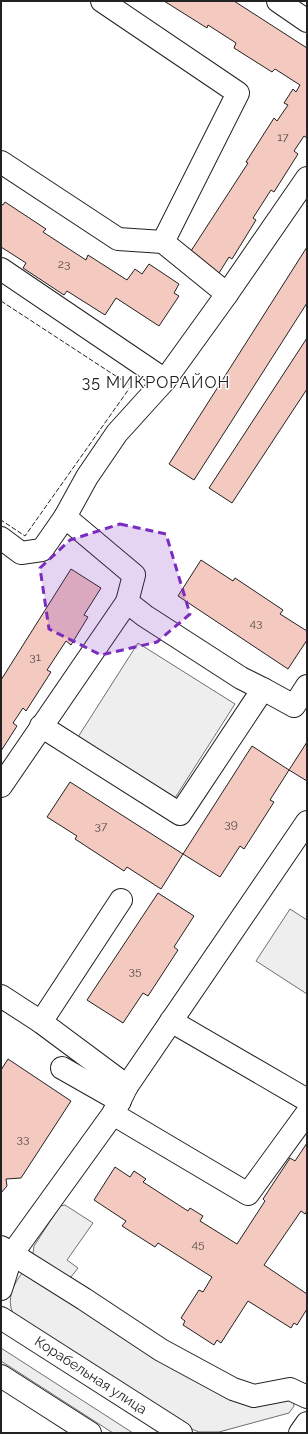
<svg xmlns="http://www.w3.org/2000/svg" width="308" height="1434" font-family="Raleway,sans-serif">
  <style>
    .green { fill: #eee; stroke: #6f6f6f }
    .building { fill: #f3c9c0; stroke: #222 }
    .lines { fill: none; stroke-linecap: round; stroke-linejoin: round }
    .minor-casing { stroke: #222; stroke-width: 24 }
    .major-casing { stroke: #222; stroke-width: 24 }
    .minor { stroke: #fff; stroke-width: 22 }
    .major { stroke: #fff; stroke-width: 22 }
    .fence { stroke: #222; stroke-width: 1; stroke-dasharray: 5 2; stroke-linecap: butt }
    .marked { fill: #7b2cbf; fill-opacity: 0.2; stroke: #7b2cbf; stroke-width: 3; stroke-dasharray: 8 5; stroke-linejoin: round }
    .labels { text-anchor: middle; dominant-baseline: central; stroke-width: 3; stroke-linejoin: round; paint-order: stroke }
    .number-label { font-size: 12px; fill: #564c4a }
    .street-label { font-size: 14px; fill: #222; stroke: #fff }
    .quarter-label { font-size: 16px; letter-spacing: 1px; fill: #222; stroke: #fff }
  </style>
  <rect width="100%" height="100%" fill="#fff"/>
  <!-- green -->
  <g class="green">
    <polygon points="138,643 235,704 175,798 78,737"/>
    <polygon points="290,909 307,920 307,994 256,961"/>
    <path d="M65,1205L93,1223L67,1260L78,1268L71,1277C58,1277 40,1264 33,1253L34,1246L60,1206Z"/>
    <path d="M23,1272L176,1365L293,1398L294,1406L289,1413L219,1432H199L175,1422L18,1322C16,1318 12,1312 11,1308C8,1294 15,1282 23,1272Z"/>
    <polygon points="1,1348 133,1433 113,1433 1,1361"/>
  </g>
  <!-- building -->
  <g class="building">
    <polygon points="164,1 234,1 307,48 307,138 304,136 294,151 298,154 274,192 271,190 253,218 256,220 232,259 229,257 219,273 189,254 248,163 246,162 274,118 277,121 288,105 284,103 293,89 296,92 300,85 275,69 272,72 234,48 236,43 208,25 207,28"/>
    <polygon points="5,202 46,229 43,232 86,260 88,255 127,280 135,269 142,274 149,264 179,284 174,293 179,296 159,326 116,298 105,315 67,291 64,295 23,268 26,263 1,247 1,204 3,205"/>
    <polygon points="307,247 307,303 194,480 169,464"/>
    <polygon points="307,338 307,389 232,503 209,488"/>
    <polygon points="201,560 233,581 235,578 283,610 280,614 307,631 307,640 288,669 178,596"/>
    <polygon points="71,569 101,588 84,615 88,617 71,645 66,641 47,670 51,672 26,711 23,708 13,723 17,726 1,751 1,680"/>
    <polygon points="307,742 307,781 289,770"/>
    <polygon points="252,746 289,770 270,800 274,802 244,849 240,846 220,877 183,854"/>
    <polygon points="70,782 183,854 161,889 127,867 124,871 75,839 77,836 47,817"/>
    <polygon points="158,893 194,916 174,947 178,950 148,996 143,993 123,1023 87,1000"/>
    <polygon points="8,1059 71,1101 21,1178 6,1179 7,1186 1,1193 1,1070"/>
    <polygon points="307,1143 307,1211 305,1214 301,1211 264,1265 307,1294 307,1309 297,1325 294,1323 291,1328 248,1301 221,1343 217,1340 214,1345 183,1325 185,1321 181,1318 199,1290 203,1292 212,1277 158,1243 155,1247 122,1226 126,1221 94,1200 115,1167 130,1177 134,1171 146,1179 143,1182 188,1211 190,1208 203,1216 200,1221 237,1244 265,1201 263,1199 290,1158 295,1161"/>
  </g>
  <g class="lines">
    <!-- minor casing -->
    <g class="minor-casing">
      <g id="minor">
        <polyline points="102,1 238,93 163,242 227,294 165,380 117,433 87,477 65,517 134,575 127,602"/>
        <polyline points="278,1 307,21"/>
        <polyline points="1,162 118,239 163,242"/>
        <polyline points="1,269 165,380"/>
        <polyline points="227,294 307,178"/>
        <polyline points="1,538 21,553 42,550 65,517"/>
        <polyline points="263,689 294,706 307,686"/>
        <polyline points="1,786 127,602 145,616 241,678 263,689 180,814 41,726"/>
        <polyline points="1,996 41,1022 127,1086 113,1114 12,1254 1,1289"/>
        <polyline points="171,1021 307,1100"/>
        <polyline points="41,1022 121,900"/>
        <polyline points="62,1068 120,1101"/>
        <polyline points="127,1086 307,822"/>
        <polyline points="113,1114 248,1194 307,1113"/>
        <polyline points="1,1247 84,1299 161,1350 233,1389 254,1396 290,1389 307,1397"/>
        <polyline points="300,1433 307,1423"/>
      </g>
    </g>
    <!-- major casing -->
    <g class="major-casing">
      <g id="major">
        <polyline points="1,1318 181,1433"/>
        <polyline points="1,1376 90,1433"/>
      </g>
    </g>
    <!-- minor -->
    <use href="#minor" class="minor"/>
    <!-- major -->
    <use href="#major" class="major"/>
    <!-- fence -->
    <polyline class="fence" points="1,301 131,386 25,536 1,520"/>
  </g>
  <!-- marked area -->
  <path class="marked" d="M120,524L166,534L190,614L157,642L101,655L49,629L40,568L70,540Z"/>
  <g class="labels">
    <!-- number labels -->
    <g class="number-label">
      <text x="283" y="137">17</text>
      <text x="64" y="264">23</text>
      <text x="256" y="623">43</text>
      <text x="35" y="657">31</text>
      <text x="231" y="824">39</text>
      <text x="101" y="826">37</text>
      <text x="135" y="971">35</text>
      <text x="23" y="1139">33</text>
      <text x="198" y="1244">45</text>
    </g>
    <!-- street labels -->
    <g class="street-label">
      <text transform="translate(91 1375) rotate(33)">Корабельная улица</text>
    </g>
    <!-- quarter labels -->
    <g class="quarter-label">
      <text x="156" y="382">35 МИКРОРАЙОН</text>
    </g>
  </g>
  <!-- border -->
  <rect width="308" height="1434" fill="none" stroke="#222222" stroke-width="4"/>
</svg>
